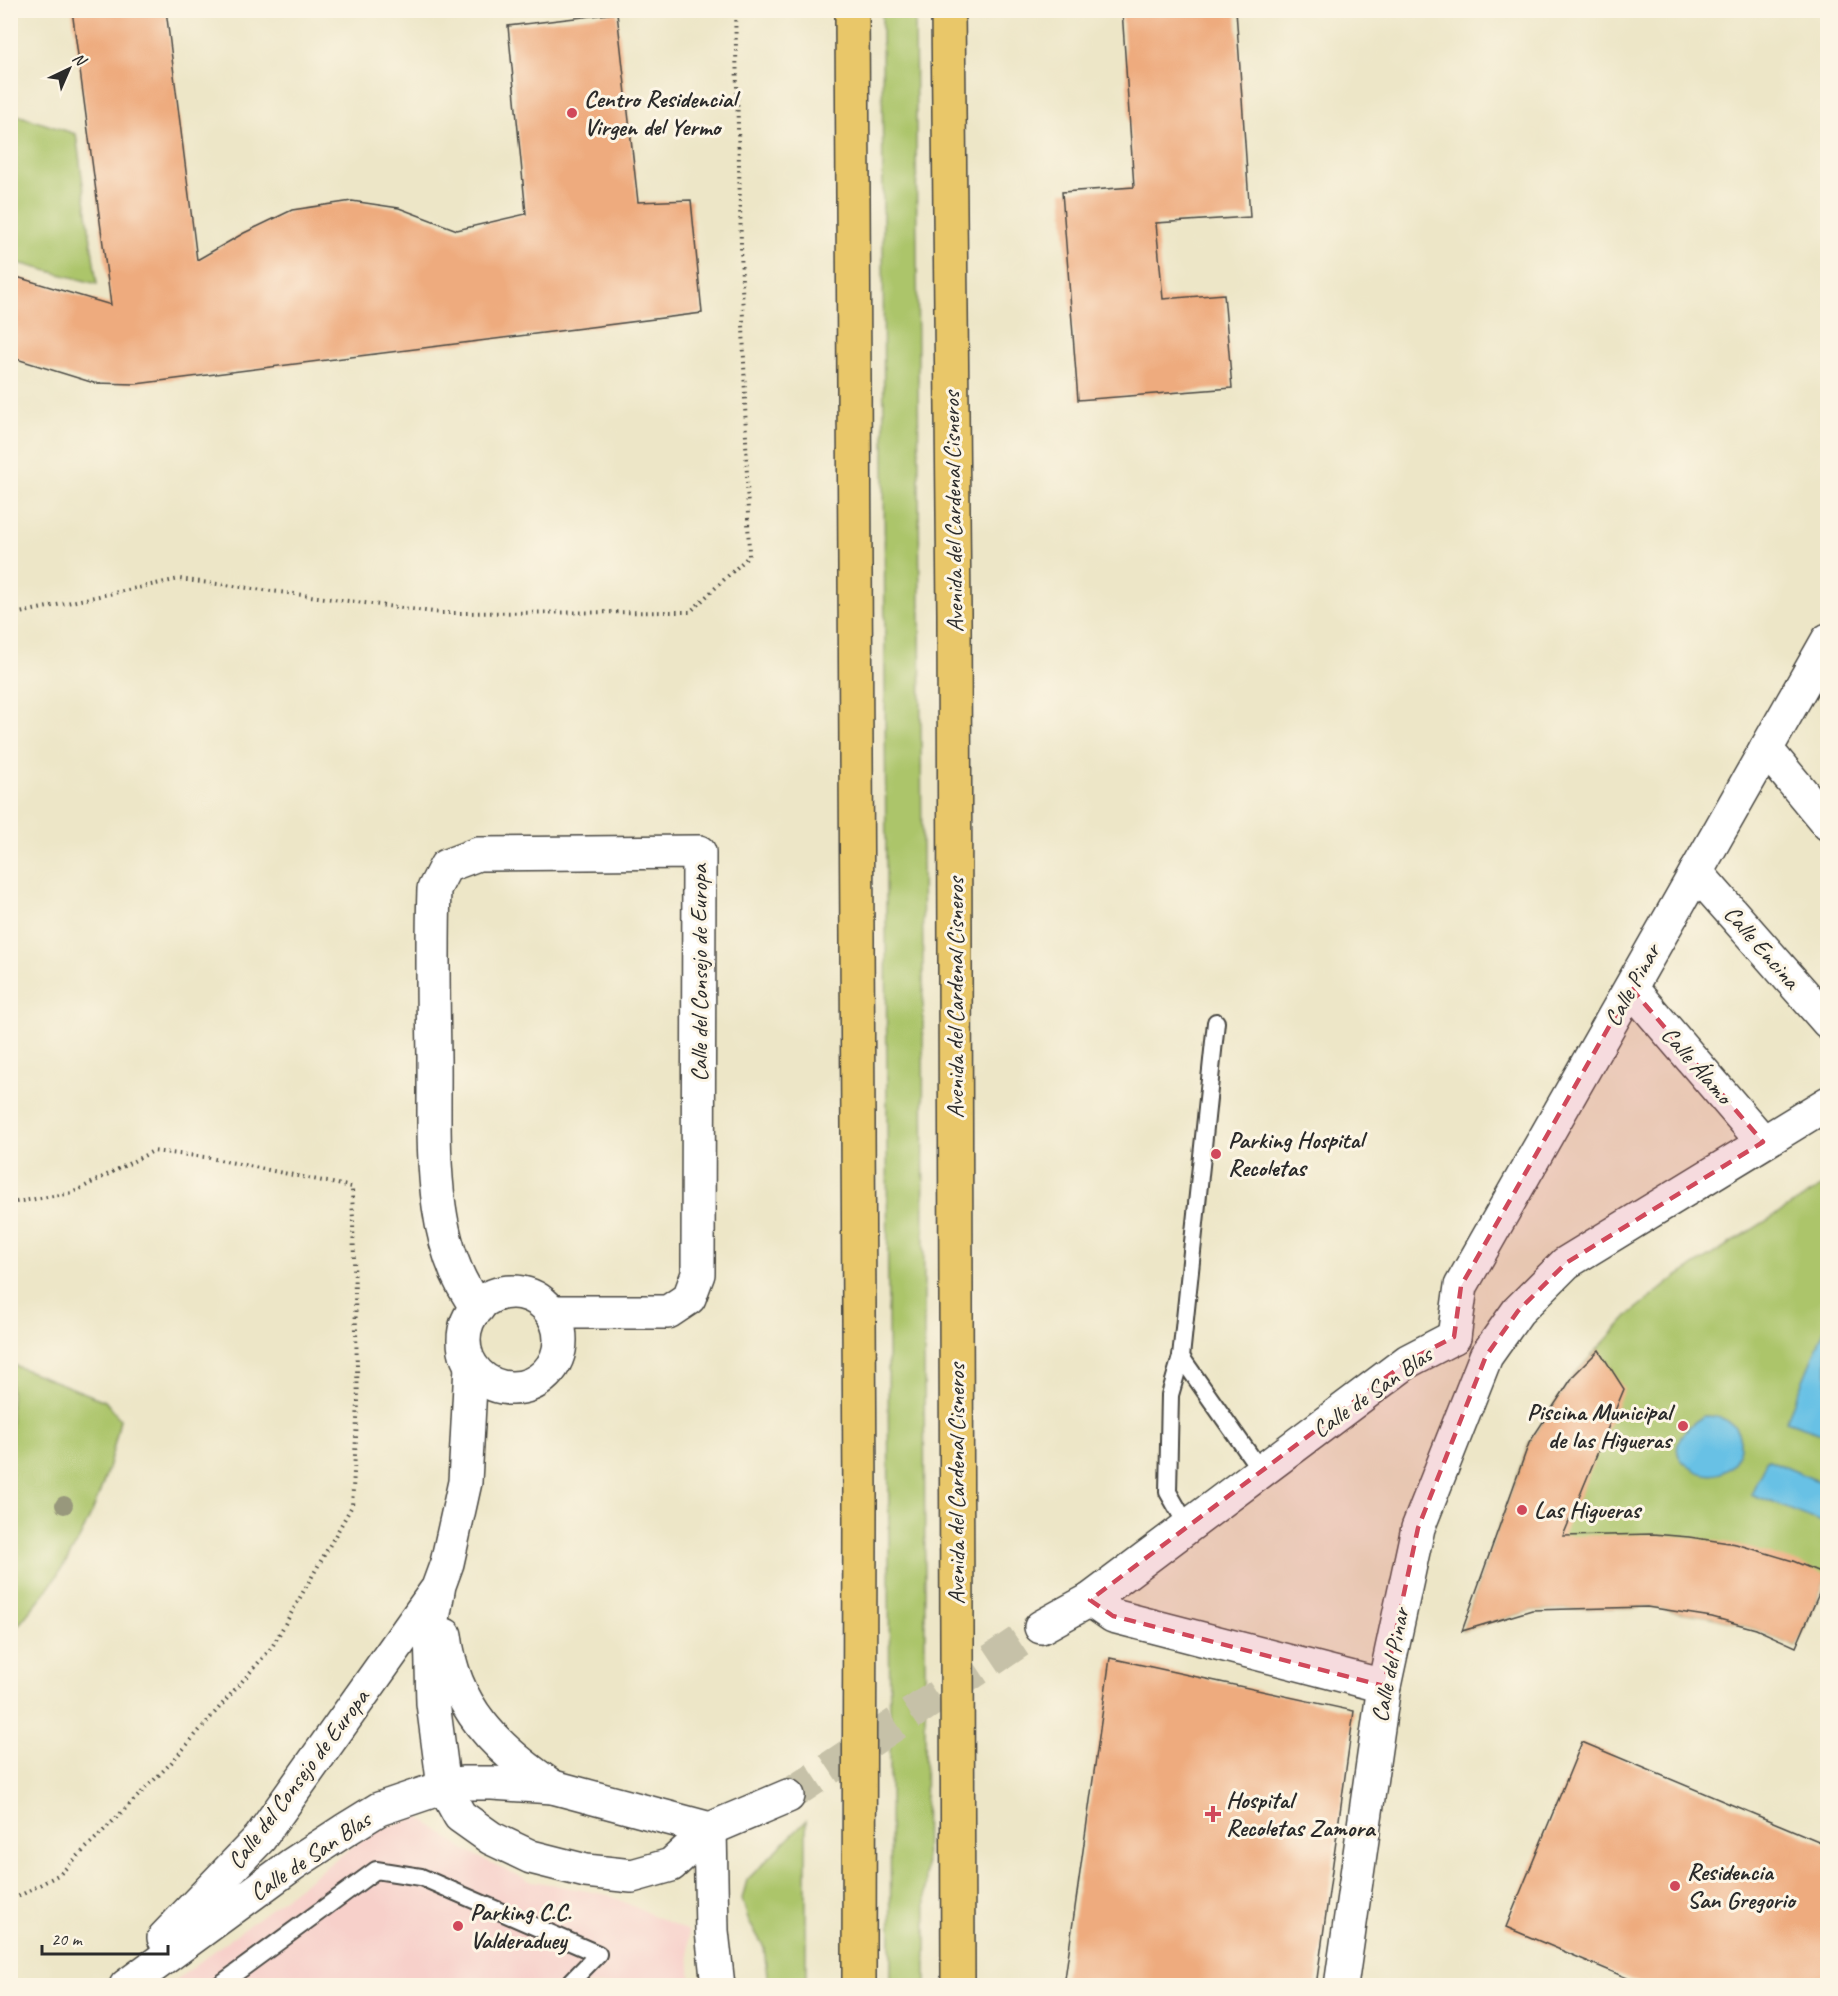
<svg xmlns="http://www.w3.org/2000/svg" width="1838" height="1996" font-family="Caveat,sans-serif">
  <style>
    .built { fill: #f7d0ca }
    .green { fill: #acc56b; stroke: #6c784b; stroke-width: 1.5 }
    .water { fill: #67c1e5; stroke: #497688; stroke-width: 1.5 }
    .building { fill: #eeab7e }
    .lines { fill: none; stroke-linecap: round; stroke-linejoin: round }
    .minor-tunnel { stroke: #c6c1a8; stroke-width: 33; stroke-dasharray: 33 16; stroke-linecap: butt }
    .service-casing { stroke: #484742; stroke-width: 20 }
    .minor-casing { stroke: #484742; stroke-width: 36 }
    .trunk-casing { stroke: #484742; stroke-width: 36 }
    .path { stroke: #484742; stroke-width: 4; stroke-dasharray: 1.5 4.5; stroke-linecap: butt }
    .service { stroke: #fff; stroke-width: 16 }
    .minor { stroke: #fff; stroke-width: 33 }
    .trunk { stroke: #e9c769; stroke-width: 33 }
    .tree { fill: #98987c }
    .marked { fill: #d1495b; fill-opacity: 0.2; stroke: #d1495b; stroke-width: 4.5; stroke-dasharray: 12 8; stroke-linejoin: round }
    .poi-dot { fill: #d1495b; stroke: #fcf5e5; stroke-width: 2 }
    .labels { text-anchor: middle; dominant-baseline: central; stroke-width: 6; stroke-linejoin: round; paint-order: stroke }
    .poi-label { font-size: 24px; font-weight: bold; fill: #2b2b2b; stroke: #fcf5e5; text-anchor: start }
    .street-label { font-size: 24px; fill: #2b2b2b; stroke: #fcf5e5 }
  </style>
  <rect width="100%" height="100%" fill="#fcf5e5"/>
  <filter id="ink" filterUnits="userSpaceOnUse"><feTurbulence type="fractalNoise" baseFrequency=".0167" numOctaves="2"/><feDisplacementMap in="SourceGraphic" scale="12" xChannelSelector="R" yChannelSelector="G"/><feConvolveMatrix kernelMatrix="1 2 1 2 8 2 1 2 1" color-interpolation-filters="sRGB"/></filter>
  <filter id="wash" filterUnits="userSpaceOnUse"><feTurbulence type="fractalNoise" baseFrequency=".008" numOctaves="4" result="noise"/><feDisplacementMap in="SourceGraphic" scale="24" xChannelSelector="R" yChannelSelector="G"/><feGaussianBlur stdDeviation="1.35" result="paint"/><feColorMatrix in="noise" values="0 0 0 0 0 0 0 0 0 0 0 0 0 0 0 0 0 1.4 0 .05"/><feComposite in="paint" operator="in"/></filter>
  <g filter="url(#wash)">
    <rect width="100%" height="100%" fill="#ede6c7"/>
    <!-- built -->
    <polygon class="built" points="418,1816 468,1852 528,1880 608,1895 688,1931 691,1985 168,1986 369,1834"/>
    <!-- green -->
    <g class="green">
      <polygon points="882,11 915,11 923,971 926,1986 891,1985"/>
      <polygon points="11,113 76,134 97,284 11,261"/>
      <polygon points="1827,1183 1827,1575 1796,1647 1756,1629 1712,1617 1647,1607 1532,1610 1462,1631 1529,1443 1574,1375 1630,1314 1676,1277"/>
      <path d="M11,1364L105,1401L120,1419C107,1488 80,1551 35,1605C27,1614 20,1625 11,1632Z"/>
      <polygon points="806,1821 806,1985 768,1985 764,1947 749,1922 742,1899 747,1880"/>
    </g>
    <!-- water -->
    <g class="water">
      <polygon points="1827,1323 1827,1435 1786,1421"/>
      <path d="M1704,1416C1767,1414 1738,1502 1688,1466C1664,1449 1686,1426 1704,1416Z"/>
      <polygon points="1767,1459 1827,1485 1826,1524 1751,1494"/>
    </g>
    <g id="blocks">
      <!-- building -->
      <g class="building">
        <polygon points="72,10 166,10 197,260 244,233 292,210 352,201 399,208 457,230 526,214 508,26 617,13 638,202 691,200 702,313 136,384 94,383 10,357 10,275 111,305"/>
        <polygon points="1122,10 1236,10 1250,217 1156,223 1163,299 1224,294 1232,388 1078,400 1062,192 1134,187"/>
        <polygon points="1599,1350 1624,1389 1563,1536 1653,1534 1689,1537 1736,1544 1793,1561 1827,1575 1796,1647 1756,1629 1712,1617 1647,1607 1532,1610 1462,1631 1529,1443 1574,1375"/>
        <polygon points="1110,1658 1354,1711 1316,1986 1064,1986"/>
        <polygon points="1582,1742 1828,1845 1828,1986 1646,1986 1506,1927"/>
      </g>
    </g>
  </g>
  <g filter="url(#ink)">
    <use href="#blocks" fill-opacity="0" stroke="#484742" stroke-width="1.5"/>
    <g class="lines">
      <!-- minor-tunnel -->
      <polyline class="minor-tunnel" points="788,1796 1041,1627"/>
      <!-- service casing -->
      <g class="service-casing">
        <g id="service">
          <polyline points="1181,1357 1261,1471"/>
          <polyline points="1188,1527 1168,1492 1170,1395 1181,1357 1216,1022"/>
          <polyline points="218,1986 376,1870 421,1877 598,1954 567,1986"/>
        </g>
      </g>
      <!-- minor casing -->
      <g class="minor-casing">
        <g id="minor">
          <polyline points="1766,749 1828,824"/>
          <polyline points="1696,872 1828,1022"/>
          <polyline points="1631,988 1763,1142"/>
          <circle cx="512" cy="1340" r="48"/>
          <path d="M478,1308C426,1244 435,1136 434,1057C433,1001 432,945 434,889L446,866L478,854L699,852L698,1274L689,1298L668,1312H551"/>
          <polyline points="1454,1337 1461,1286 1828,640"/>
          <polyline points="471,1366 465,1482 447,1563 439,1585 431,1630 433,1703 444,1787 460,1816 491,1838 531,1857 586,1871 632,1876 671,1865 710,1829"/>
          <polyline points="1090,1600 1113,1616 1384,1686"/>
          <polyline points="1041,1627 1090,1600 1408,1361 1454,1337"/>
          <path d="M445,1635C453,1706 496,1749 553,1787"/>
          <polyline points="710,1829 712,1931 718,1986"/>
          <polyline points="164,1938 260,1838 435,1592"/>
          <polyline points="126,1986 293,1864 345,1830 379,1809 444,1787 462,1783 492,1783 553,1787 710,1829 788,1796"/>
          <polyline points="1341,1986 1384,1686 1418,1528 1486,1356 1518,1311 1566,1263 1828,1103"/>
        </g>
      </g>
      <!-- trunk casing -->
      <g class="trunk-casing">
        <g id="trunk">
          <polyline points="852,10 860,1498 859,1986"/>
          <polyline points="948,10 954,613 958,1986"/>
        </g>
      </g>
      <!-- path -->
      <g class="path">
        <polyline points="10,615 179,579 441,613 690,612 749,556 735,10"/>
        <polyline points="10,1203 72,1193 153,1151 205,1157 352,1187 358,1403 352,1506 272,1647 171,1763 60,1874 10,1901"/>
      </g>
      <!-- service -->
      <use href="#service" class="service"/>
      <!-- minor -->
      <use href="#minor" class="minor"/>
      <!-- trunk -->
      <use href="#trunk" class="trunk"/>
    </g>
    <!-- trees -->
    <circle class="tree" cx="64" cy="1505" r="9"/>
  </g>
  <!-- marked area -->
  <path class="marked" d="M1631,988L1763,1142L1566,1263L1518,1311L1486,1356L1418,1528L1384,1686L1113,1616L1090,1600L1408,1361L1454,1337L1461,1286Z"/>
  <!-- markers -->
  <g class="poi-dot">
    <circle cx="572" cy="113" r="6"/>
    <circle cx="1216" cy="1154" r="6"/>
    <circle cx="1683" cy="1426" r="6"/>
    <circle cx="1522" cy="1510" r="6"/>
    <path d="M1210 1805h6v6h6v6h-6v6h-6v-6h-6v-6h6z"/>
    <circle cx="1675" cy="1886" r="6"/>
    <circle cx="458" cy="1926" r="6"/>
  </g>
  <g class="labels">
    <!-- poi labels -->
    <g class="poi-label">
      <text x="584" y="99">Centro Residencial<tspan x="584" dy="28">Virgen del Yermo</tspan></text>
      <text x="1228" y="1140">Parking Hospital<tspan x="1228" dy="28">Recoletas</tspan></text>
      <text x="1671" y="1412" text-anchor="end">Piscina Municipal<tspan x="1671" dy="28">de las Higueras</tspan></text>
      <text x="1534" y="1510">Las Higueras</text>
      <text x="1226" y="1800">Hospital<tspan x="1226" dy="28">Recoletas Zamora</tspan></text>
      <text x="1687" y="1872">Residencia<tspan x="1687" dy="28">San Gregorio</tspan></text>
      <text x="470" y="1912">Parking C.C.<tspan x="470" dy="28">Valderaduey</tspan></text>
    </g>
    <!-- street labels -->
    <g class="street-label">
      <text transform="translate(953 512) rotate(-91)">Avenida del Cardenal Cisneros</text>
      <text transform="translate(1762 947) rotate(49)">Calle Encina</text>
      <text transform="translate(699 973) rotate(-90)">Calle del Consejo de Europa</text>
      <text transform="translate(1632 985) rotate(-61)">Calle Pinar</text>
      <text transform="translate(955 998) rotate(-90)">Avenida del Cardenal Cisneros</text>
      <text transform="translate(1697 1065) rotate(49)">Calle Álamo</text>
      <text transform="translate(1372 1392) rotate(-35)">Calle de San Blas</text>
      <text transform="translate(956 1484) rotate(-90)">Avenida del Cardenal Cisneros</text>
      <text transform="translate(1390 1665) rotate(-79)">Calle del Pinar</text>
      <text transform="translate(298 1779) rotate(-53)">Calle del Consejo de Europa</text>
      <text transform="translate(310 1856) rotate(-34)">Calle de San Blas</text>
    </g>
  </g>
  <!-- margin -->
  <rect width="1838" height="1996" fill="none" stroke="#fcf5e5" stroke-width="36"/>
  <!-- north arrow -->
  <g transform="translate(69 69) rotate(44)" stroke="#fcf5e5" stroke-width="4.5" paint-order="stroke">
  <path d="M0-4.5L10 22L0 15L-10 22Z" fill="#2b2b2b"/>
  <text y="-9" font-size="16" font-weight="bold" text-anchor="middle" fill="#2b2b2b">N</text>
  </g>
  <!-- scale -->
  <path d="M42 1945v9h126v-9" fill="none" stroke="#2b2b2b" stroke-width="3"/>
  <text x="51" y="1945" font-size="18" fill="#2b2b2b" stroke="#fcf5e5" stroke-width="4.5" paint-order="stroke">20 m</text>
</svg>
